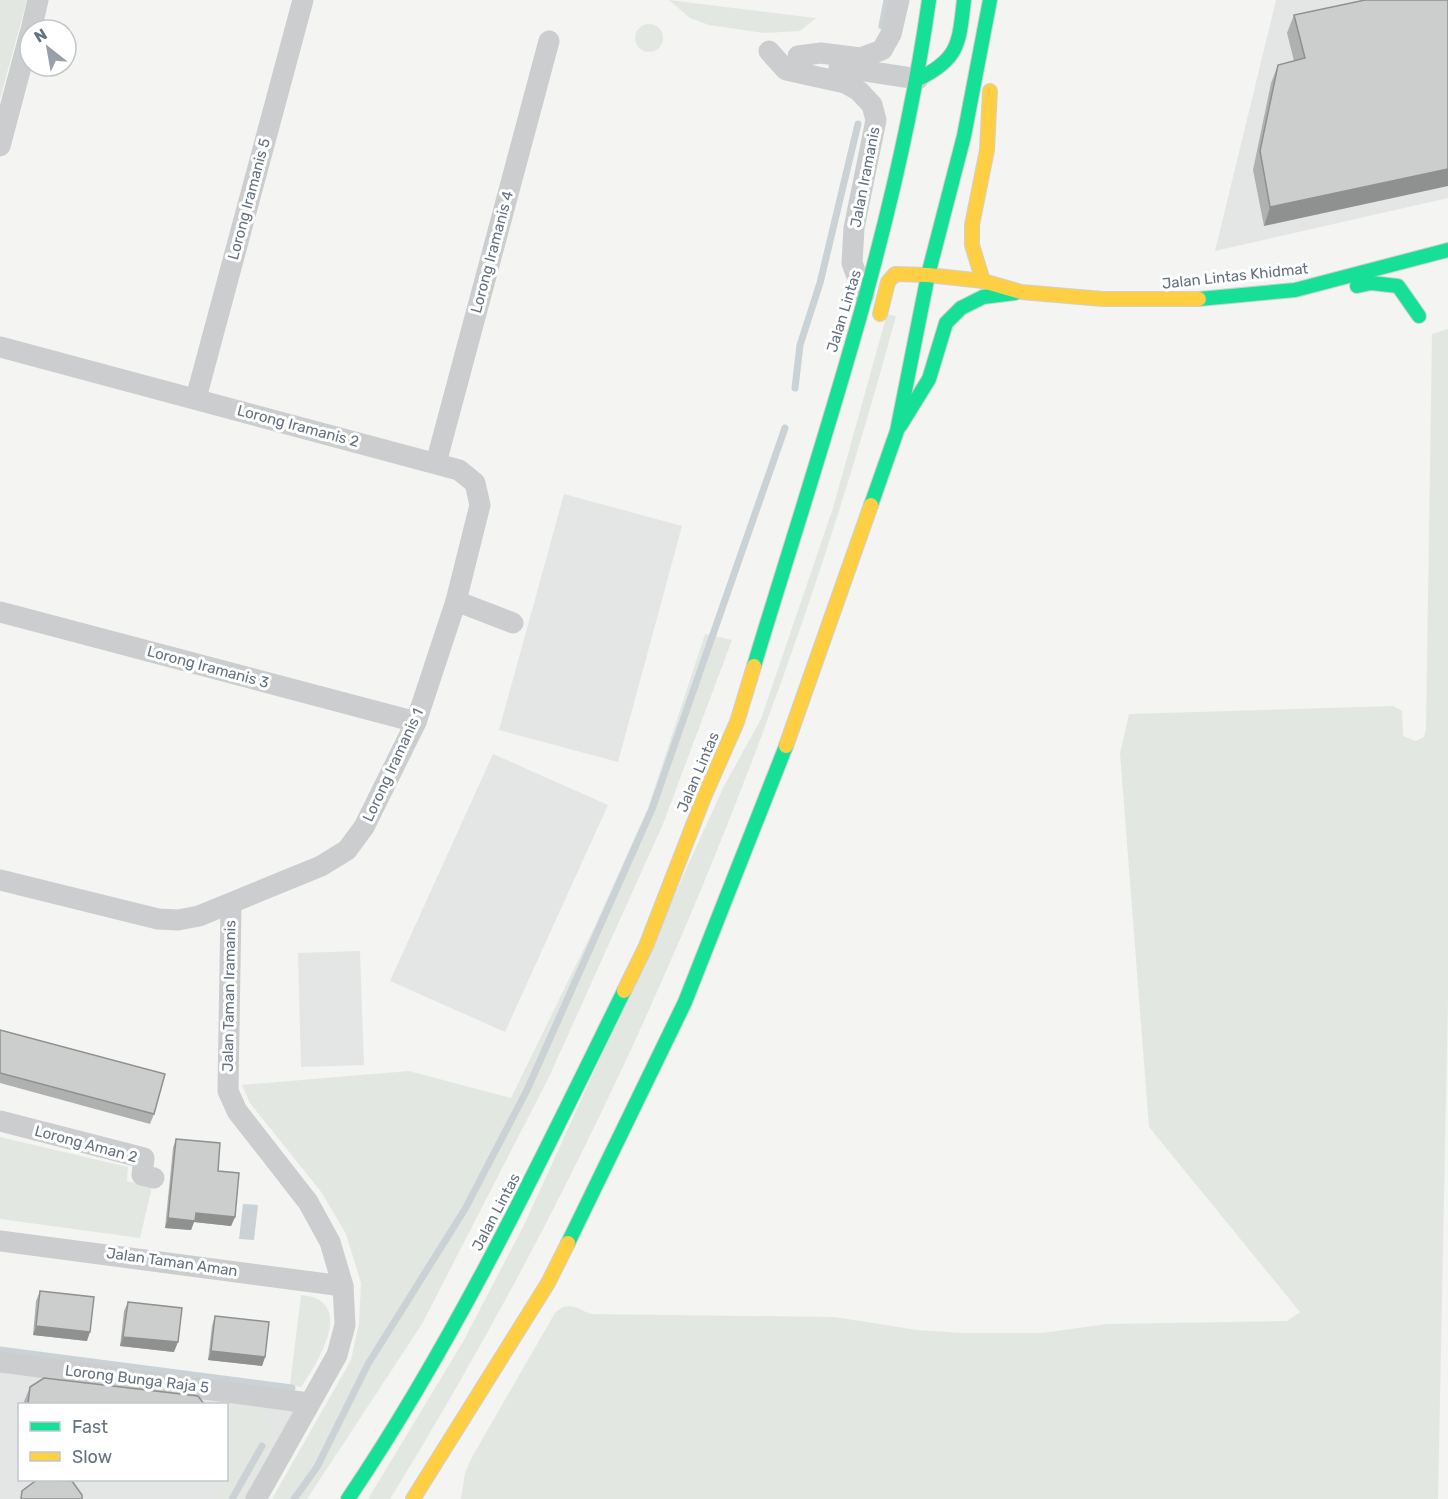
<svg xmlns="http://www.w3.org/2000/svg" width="1448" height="1499" font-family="Rubik,sans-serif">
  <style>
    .built { fill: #e4e6e5; fill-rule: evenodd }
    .green { fill: #e3e7e1 }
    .water { fill: #cbd2d6 }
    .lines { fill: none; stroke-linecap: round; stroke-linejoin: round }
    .stream { stroke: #cbd2d6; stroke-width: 7 }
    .fast-casing { stroke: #d0d0d1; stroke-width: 16 }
    .slow-casing { stroke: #d0d0d1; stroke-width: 16 }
    .street { stroke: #cccdce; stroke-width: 21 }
    .fast { stroke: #16e098; stroke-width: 14 }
    .slow { stroke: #ffcf43; stroke-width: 14 }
    .wall { fill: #afb1b1 }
    .shaded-wall { fill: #8f9090 }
    .building { fill: #cccece; stroke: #8f9090; stroke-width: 1.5 }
    .labels { text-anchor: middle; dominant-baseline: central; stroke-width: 6; stroke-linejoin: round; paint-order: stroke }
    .street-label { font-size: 15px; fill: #657281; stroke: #fff }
  </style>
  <rect width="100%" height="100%" fill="#f4f4f3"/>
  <!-- built -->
  <g class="built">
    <polygon points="1276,0 1448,0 1448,198 1215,251"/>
    <polygon points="564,494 682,526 618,762 499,730"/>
    <polygon points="493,754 608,805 505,1032 390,981"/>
    <polygon points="360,951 364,1065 301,1067 298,953"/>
    <path d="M0,1362L309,1403L256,1499H0ZM20,1404H226V1480H20Z"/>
  </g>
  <!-- green -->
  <g class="green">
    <polygon points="0,0 27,0 0,99"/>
    <polygon points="669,0 816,18 800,31 764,33 709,25 690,18"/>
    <circle cx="649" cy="38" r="14"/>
    <path d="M887,314L896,316C784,731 616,1133 390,1499H368L464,1340L525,1223L724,786L761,719L833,508Z"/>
    <path d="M1448,329V998L1438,1499H461L465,1473L472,1457L555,1313C567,1301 577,1307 590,1314L835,1317L917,1330L962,1333H1042L1107,1324L1287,1321L1300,1312L1149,1127L1120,753L1129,714L1393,706L1402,711L1403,736L1416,741L1424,737L1426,729L1432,334Z"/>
    <polygon points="705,634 732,640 663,824 549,1077 422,1324 307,1499 272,1499 351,1360 359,1323 361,1283 346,1234 322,1193 250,1103 242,1085 409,1071 511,1098 593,930 648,808"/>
    <polygon points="0,1137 128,1167 127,1181 152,1187 140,1238 0,1219"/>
    <path d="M301,1295C357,1300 318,1362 301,1387L290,1385Z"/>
    <path d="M230,1404L257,1407C267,1418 273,1429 271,1444L240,1499H219L221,1480H226V1436Z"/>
  </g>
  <!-- water -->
  <polygon class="water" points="243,1204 258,1205 254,1240 239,1239"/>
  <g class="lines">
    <!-- stream -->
    <g class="stream">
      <polyline points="882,26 887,0"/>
      <polyline points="795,388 800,345 820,283 858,124"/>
      <polyline points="0,1350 292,1388"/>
      <polyline points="232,1499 262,1446"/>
      <polyline points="294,1499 317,1467 368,1364 465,1209 527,1090 652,809 785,428"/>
    </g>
    <!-- fast casing -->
    <g class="fast-casing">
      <g id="fast">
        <path d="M918,79C960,59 959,42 964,0"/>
        <polyline points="1357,286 1371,283 1398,286 1419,316"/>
        <polyline points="1199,299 1295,290 1448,250"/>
        <polyline points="900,426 929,379 946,323 961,308 983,297 1015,293"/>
        <polyline points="871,505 897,431 928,275 964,136 990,0"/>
        <path d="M754,666C820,447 897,228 929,0"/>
        <polyline points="568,1243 685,1002 786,746"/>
        <path d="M348,1499C456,1339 539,1164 624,991"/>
      </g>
    </g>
    <!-- slow casing -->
    <g class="slow-casing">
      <g id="slow">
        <polyline points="928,275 983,281 1021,292 1103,299 1199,299"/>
        <polyline points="983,281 972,245 972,225 987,150 990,91"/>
        <polyline points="880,314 888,282 895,274 928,275"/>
        <polyline points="786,746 871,505"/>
        <polyline points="624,991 646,946 704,797 737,722 754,666"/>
        <polyline points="413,1499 548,1283 568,1243"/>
      </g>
    </g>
    <!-- street -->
    <g class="street">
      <polyline points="31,30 38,0"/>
      <polyline points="769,51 786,70 845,83 859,91 872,105 876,120 854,228 852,263 864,295"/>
      <polyline points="798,56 821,53 860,58 882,50 891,34 899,0"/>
      <polyline points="839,67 918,79"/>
      <polyline points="0,146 30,33"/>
      <polyline points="0,347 459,470 475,483 480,505 456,601 416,722 364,827 347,850 321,866 199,916 178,920 158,919 0,880"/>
      <polyline points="196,398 303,0"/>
      <polyline points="436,463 549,41"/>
      <polyline points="456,601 513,623"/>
      <polyline points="0,612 416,722"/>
      <polyline points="231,904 228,1091 237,1111 308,1202 330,1242 343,1286 345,1325 337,1355 256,1499"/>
      <polyline points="0,1121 144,1158 142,1175 154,1178"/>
      <polyline points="0,1241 343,1286"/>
      <polyline points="0,1362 309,1403"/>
    </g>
    <!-- fast -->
    <use href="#fast" class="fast"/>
    <!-- slow -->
    <use href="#slow" class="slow"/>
  </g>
  <!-- wall -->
  <g class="wall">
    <polygon points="1365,0 1264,226 1253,170 1271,83 1278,65 1294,61 1287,33 1294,15"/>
    <polygon points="0,1030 154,1114 150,1124 0,1083"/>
    <polygon points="176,1139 218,1171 235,1217 231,1226 194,1222 191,1230 165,1228 173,1148"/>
    <polygon points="40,1291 87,1341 33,1335 36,1301"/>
    <polygon points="128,1302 174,1352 120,1346 124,1311"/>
    <polygon points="215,1316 265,1357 262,1366 208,1360 212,1326"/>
    <polygon points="30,1387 204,1404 23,1404"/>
  </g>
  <!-- shaded-wall -->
  <g class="shaded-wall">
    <polygon points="1448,169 1448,186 1264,226 1270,207"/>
    <polygon points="196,1213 235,1217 231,1226 194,1222 191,1230 165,1228 168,1218"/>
    <polygon points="36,1326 90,1332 87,1341 33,1335"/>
    <polygon points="123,1337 178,1342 174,1352 120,1346"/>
    <polygon points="211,1351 265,1357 262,1366 208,1360"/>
  </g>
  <!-- building -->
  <g class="building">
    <polygon points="1365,0 1448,0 1448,169 1270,207 1260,151 1278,65 1305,58 1294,15"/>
    <polygon points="0,1030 165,1074 154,1114 0,1073"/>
    <polygon points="176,1139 220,1143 218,1171 239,1173 235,1217 196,1213 195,1221 168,1218"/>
    <polygon points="40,1291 94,1297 90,1332 36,1326"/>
    <polygon points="128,1302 182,1308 178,1342 123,1337"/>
    <polygon points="215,1316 269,1322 265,1357 211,1351"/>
    <polygon points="44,1378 198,1396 204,1404 28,1404 30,1387"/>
    <polygon points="38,1479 72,1481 82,1495 82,1499 21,1499 22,1491"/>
  </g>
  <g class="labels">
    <!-- street labels -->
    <g class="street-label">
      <text transform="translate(865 177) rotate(-79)">Jalan Iramanis</text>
      <text transform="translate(249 199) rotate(-75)">Lorong Iramanis 5</text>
      <text transform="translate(492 252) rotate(-75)">Lorong Iramanis 4</text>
      <text transform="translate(1235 276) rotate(-6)">Jalan Lintas Khidmat</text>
      <text transform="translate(844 311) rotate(-73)">Jalan Lintas</text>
      <text transform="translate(298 426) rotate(15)">Lorong Iramanis 2</text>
      <text transform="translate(208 667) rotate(15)">Lorong Iramanis 3</text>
      <text transform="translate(393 765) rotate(-65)">Lorong Iramanis 1</text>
      <text transform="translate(698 772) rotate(-67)">Jalan Lintas</text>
      <text transform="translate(229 996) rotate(-89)">Jalan Taman Iramanis</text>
      <text transform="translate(86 1144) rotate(15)">Lorong Aman 2</text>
      <text transform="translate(496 1212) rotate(-62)">Jalan Lintas</text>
      <text transform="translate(172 1262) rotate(8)">Jalan Taman Aman</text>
      <text transform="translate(137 1379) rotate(7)">Lorong Bunga Raja 5</text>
    </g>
  </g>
  <!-- legend -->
  <rect x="18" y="1403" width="210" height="78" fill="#ffffff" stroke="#c1c7cd" stroke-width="1.5"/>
  <rect x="30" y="1422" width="30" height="9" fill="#16e098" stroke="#c1c7cd" stroke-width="1.5"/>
  <text x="72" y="1433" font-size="18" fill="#657281">Fast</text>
  <rect x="30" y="1452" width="30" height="9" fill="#ffcf43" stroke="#c1c7cd" stroke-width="1.5"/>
  <text x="72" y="1463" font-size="18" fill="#657281">Slow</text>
  <!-- north arrow -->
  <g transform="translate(48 48) rotate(329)"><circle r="28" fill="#ffffff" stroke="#c1c7cd" stroke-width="1.5"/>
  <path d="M0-4.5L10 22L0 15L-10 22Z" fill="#97a0a9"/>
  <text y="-9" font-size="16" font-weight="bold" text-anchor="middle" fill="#657281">N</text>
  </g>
</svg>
